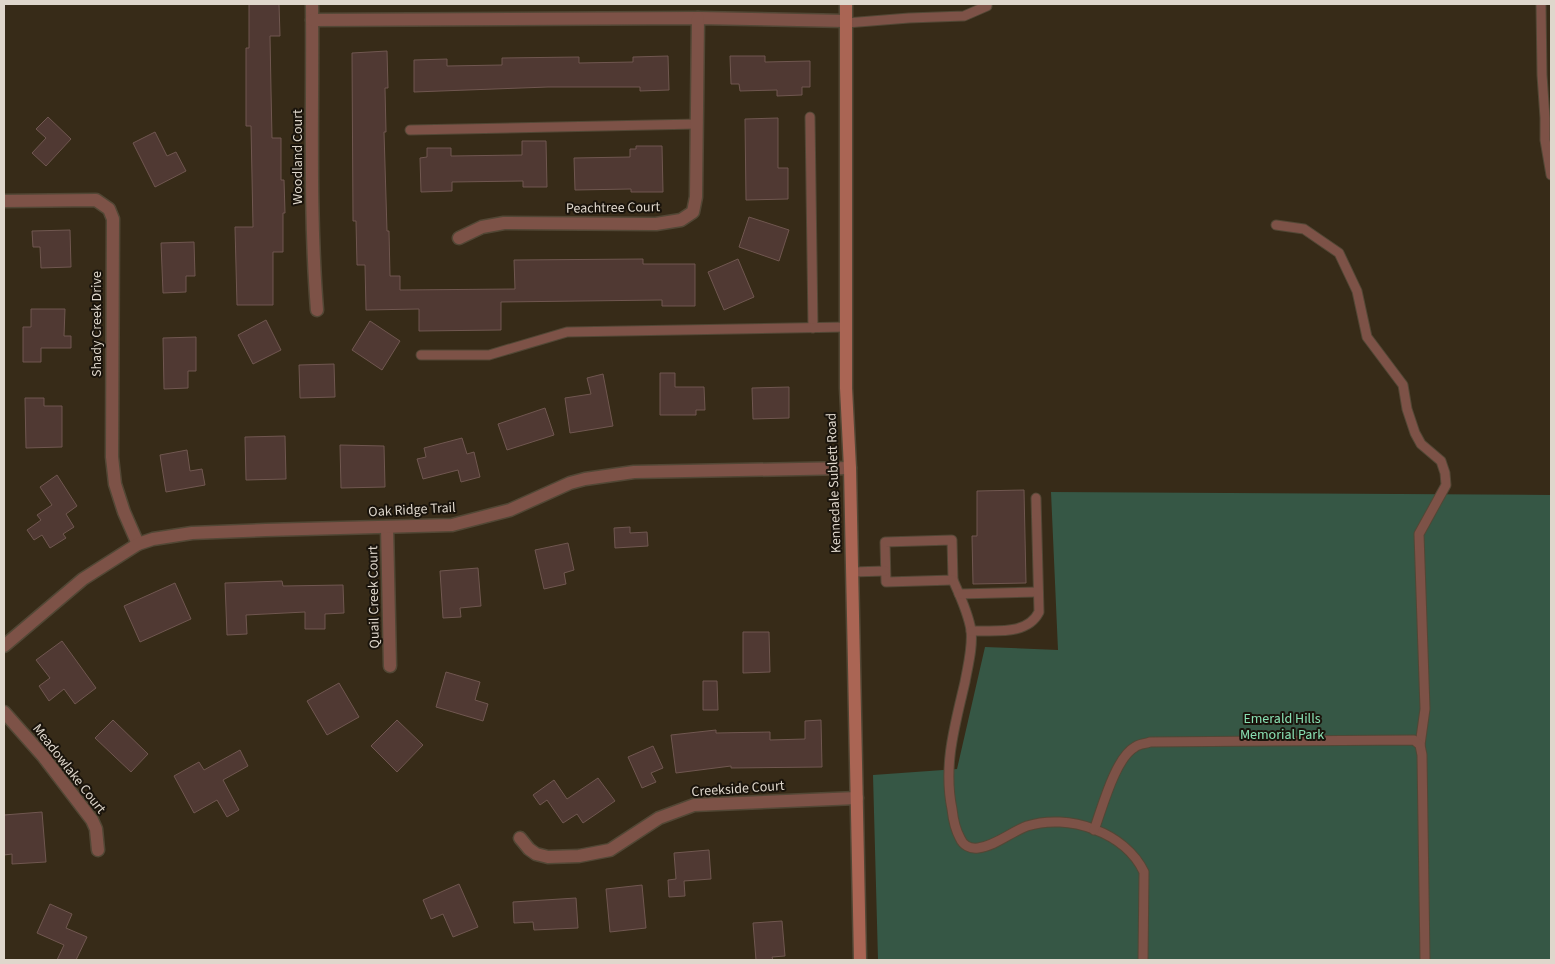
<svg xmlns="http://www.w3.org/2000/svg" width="1555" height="964" font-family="'Source Sans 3',sans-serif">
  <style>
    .green { fill: #365745 }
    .building { fill: #503933; stroke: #705750 }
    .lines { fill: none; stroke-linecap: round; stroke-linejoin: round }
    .lane-casing { stroke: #524735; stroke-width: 11 }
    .street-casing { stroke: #524735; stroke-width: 15 }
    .secondary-casing { stroke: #524735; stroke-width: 15 }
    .lane { stroke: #7d5247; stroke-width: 9 }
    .street { stroke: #7d5247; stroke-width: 12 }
    .secondary { stroke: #aa6554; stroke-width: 12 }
    .labels { text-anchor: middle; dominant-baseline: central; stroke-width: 4; stroke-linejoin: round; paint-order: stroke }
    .street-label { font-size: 14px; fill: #dfd7cc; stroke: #1a140c }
    .park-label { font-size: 14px; fill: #89e0b3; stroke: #1a140c }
  </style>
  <rect width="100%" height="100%" fill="#372b18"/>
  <!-- green -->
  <polygon class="green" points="1051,492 1551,495 1551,960 878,960 873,775 957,769 985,647 1058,650"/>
  <!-- building -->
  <g class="building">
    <polygon points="249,4 279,4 280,36 270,36 271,90 272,138 281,138 281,180 284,180 285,213 283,213 283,252 273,252 273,305 237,305 235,227 253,227 251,126 246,126 246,48 249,48"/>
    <polygon points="387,51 388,88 385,88 386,132 384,132 387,231 389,231 390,276 400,276 400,290 515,289 514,260 643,259 643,264 695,264 695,306 662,306 662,300 501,302 501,330 419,331 419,309 366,310 365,265 357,265 356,221 353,221 352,53"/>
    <polygon points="668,56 669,90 640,91 640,87 548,87 414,92 414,60 447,59 447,66 502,65 502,58 579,57 579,63 633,62 633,57"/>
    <polygon points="730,56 765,56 765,62 810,61 810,87 802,87 802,95 777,96 777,90 740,91 739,84 731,84"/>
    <polygon points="48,117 71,139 46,166 32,153 46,138 36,129"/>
    <polygon points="778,118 778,168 788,168 788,199 746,200 745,119"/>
    <polygon points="155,132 167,156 176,152 186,171 155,187 133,143"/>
    <polygon points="522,141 546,141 547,187 523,187 523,181 452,182 452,191 421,192 420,158 427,157 427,148 451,148 451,156 522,155"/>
    <polygon points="636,146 662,146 663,192 631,192 631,189 575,190 574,158 630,157 630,149 636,149"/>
    <polygon points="749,217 789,230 779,261 739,247"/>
    <polygon points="70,230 71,267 41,268 40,247 33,247 32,231"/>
    <polygon points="194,242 195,276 186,276 186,292 163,293 161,243"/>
    <polygon points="738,259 754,297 724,310 708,272"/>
    <polygon points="31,309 65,309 64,336 71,336 71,348 41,348 41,362 23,362 23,327 31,327"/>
    <polygon points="266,320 281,350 253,364 238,335"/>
    <polygon points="370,321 400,341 382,370 352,350"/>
    <polygon points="196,337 196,371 188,371 188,388 164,389 163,338"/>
    <polygon points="334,364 335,397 300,398 299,365"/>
    <polygon points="660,373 675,373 675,387 704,387 705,410 696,410 696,415 660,415"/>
    <polygon points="603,374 613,426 570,433 565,398 591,394 587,378"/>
    <polygon points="789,387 789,418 753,419 752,388"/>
    <polygon points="25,398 44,398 44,406 62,406 62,447 26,448"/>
    <polygon points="545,408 554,435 507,450 498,424"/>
    <polygon points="285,436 286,479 246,480 245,437"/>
    <polygon points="462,438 467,454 474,452 480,477 461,482 458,470 423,479 417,459 426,457 424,448"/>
    <polygon points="340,445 384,446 385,487 341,488"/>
    <polygon points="187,450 190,471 202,469 205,485 166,492 160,455"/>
    <polygon points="57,475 77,506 66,514 74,527 63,534 66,538 50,548 42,535 34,540 27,530 41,520 37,515 52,505 40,487"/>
    <polygon points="1024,490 1026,583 973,584 972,536 977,536 977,491"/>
    <polygon points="630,527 630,533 647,532 648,546 615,548 614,528"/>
    <polygon points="568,543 574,570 564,573 566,584 544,589 535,550"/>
    <polygon points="478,568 481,606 460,608 461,617 443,618 440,571"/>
    <polygon points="282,581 283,586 343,585 344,613 325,614 325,629 305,629 305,612 246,615 247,634 227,635 225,583"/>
    <polygon points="175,583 191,619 140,642 124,606"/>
    <polygon points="743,632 769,632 770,672 743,673"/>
    <polygon points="62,641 96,688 75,704 64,689 49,701 39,686 50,678 36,660"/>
    <polygon points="446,672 480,682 475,700 488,704 483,721 436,707"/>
    <polygon points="703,681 717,681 718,710 703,710"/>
    <polygon points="339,683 359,717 327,735 307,701"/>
    <polygon points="113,720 148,754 131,772 95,738"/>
    <polygon points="397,720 423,745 397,772 371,746"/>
    <polygon points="821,720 822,767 731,768 731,766 676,773 671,735 716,730 716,733 770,732 770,740 805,739 805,721"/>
    <polygon points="653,746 663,768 651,773 656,782 642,788 628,757"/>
    <polygon points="240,750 248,766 223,780 239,810 227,817 217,800 194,813 174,776 199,762 204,770"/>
    <polygon points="598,778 615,801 583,823 577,814 563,823 547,800 540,805 533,795 554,780 567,799"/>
    <polygon points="42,812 46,862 12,864 12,854 4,855 4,815"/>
    <polygon points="709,850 711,879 684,881 685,896 669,897 668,880 676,879 674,853"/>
    <polygon points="459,884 478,927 453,937 443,914 431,919 423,900"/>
    <polygon points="642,885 646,928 610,932 606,889"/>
    <polygon points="576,898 578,928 534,930 533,922 514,923 513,902"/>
    <polygon points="50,904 72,914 66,928 87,937 76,960 57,960 64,945 37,933"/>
    <polygon points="782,921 785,956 772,957 773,960 756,960 753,923"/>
  </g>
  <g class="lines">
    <!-- lane casing -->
    <g class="lane-casing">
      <g id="lane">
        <polyline points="1541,4 1542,75 1545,118 1545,140 1551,175"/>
        <polyline points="846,23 909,18 964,16 987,6 987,4"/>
        <polyline points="810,117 813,328"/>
        <polyline points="410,130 697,124"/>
        <polyline points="1276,225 1304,229 1339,253 1357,291 1367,337 1403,385 1407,409 1415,433 1421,444 1441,461 1445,473 1446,485 1419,534 1425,709 1420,745"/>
        <polyline points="421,355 489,355 567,332 846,327"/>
        <polygon points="952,540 953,580 886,582 885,542"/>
        <polyline points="852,572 885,571"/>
        <path d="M953,580C960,596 968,612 971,630C973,647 968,665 965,682C955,725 943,765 952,809C953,818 955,829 960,838C963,845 970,849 978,848C995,846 1011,832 1027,826C1068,813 1125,832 1144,872L1143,960"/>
        <polyline points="959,594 1038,592"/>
        <path d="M971,631C994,630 1027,636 1039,612L1036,498"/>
        <path d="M1094,830C1102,809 1115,758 1135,747C1139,744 1145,744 1150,742L1414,740L1420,745L1422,755L1425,960"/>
      </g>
    </g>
    <!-- street casing -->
    <g class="street-casing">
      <g id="street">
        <path d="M312,4C313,106 309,209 317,310"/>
        <polyline points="312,20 698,18 846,21"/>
        <polyline points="4,201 96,200 109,209 113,219 112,457 115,484 124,512 138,544"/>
        <polyline points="459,238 482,227 504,223 656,224 681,220 693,212 696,197 698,18"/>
        <polyline points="387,527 390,666"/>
        <polyline points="4,646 83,579 138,544 153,539 192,533 266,530 452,525 510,510 570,483 585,479 634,472 850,468"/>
        <polyline points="4,712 43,756 92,820 96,829 98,850"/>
        <polyline points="520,838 529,849 536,854 548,857 579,856 610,850 659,818 694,805 857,798"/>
      </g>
    </g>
    <!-- secondary casing -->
    <g class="secondary-casing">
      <polyline id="secondary" points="846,4 846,388 850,468 860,960"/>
    </g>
    <!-- lane -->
    <use href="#lane" class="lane"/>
    <!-- street -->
    <use href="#street" class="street"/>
    <!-- secondary -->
    <use href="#secondary" class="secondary"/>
  </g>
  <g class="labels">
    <!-- street labels -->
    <g class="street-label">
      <text transform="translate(298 157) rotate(-90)">Woodland Court</text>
      <text transform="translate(613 208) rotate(-1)">Peachtree Court</text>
      <text transform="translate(97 324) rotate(-90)">Shady Creek Drive</text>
      <text transform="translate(834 483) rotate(-92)">Kennedale Sublett Road</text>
      <text transform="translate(412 510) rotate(-3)">Oak Ridge Trail</text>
      <text transform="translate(374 597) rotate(-91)">Quail Creek Court</text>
      <text transform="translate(69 769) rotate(52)">Meadowlake Court</text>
      <text transform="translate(738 789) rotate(-4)">Creekside Court</text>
    </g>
    <!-- park labels -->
    <g class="park-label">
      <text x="1282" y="719">Emerald Hills<tspan x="1282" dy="16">Memorial Park</tspan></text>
    </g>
  </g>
  <!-- border -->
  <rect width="1555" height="964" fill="none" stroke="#dfd7cc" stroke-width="10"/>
</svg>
